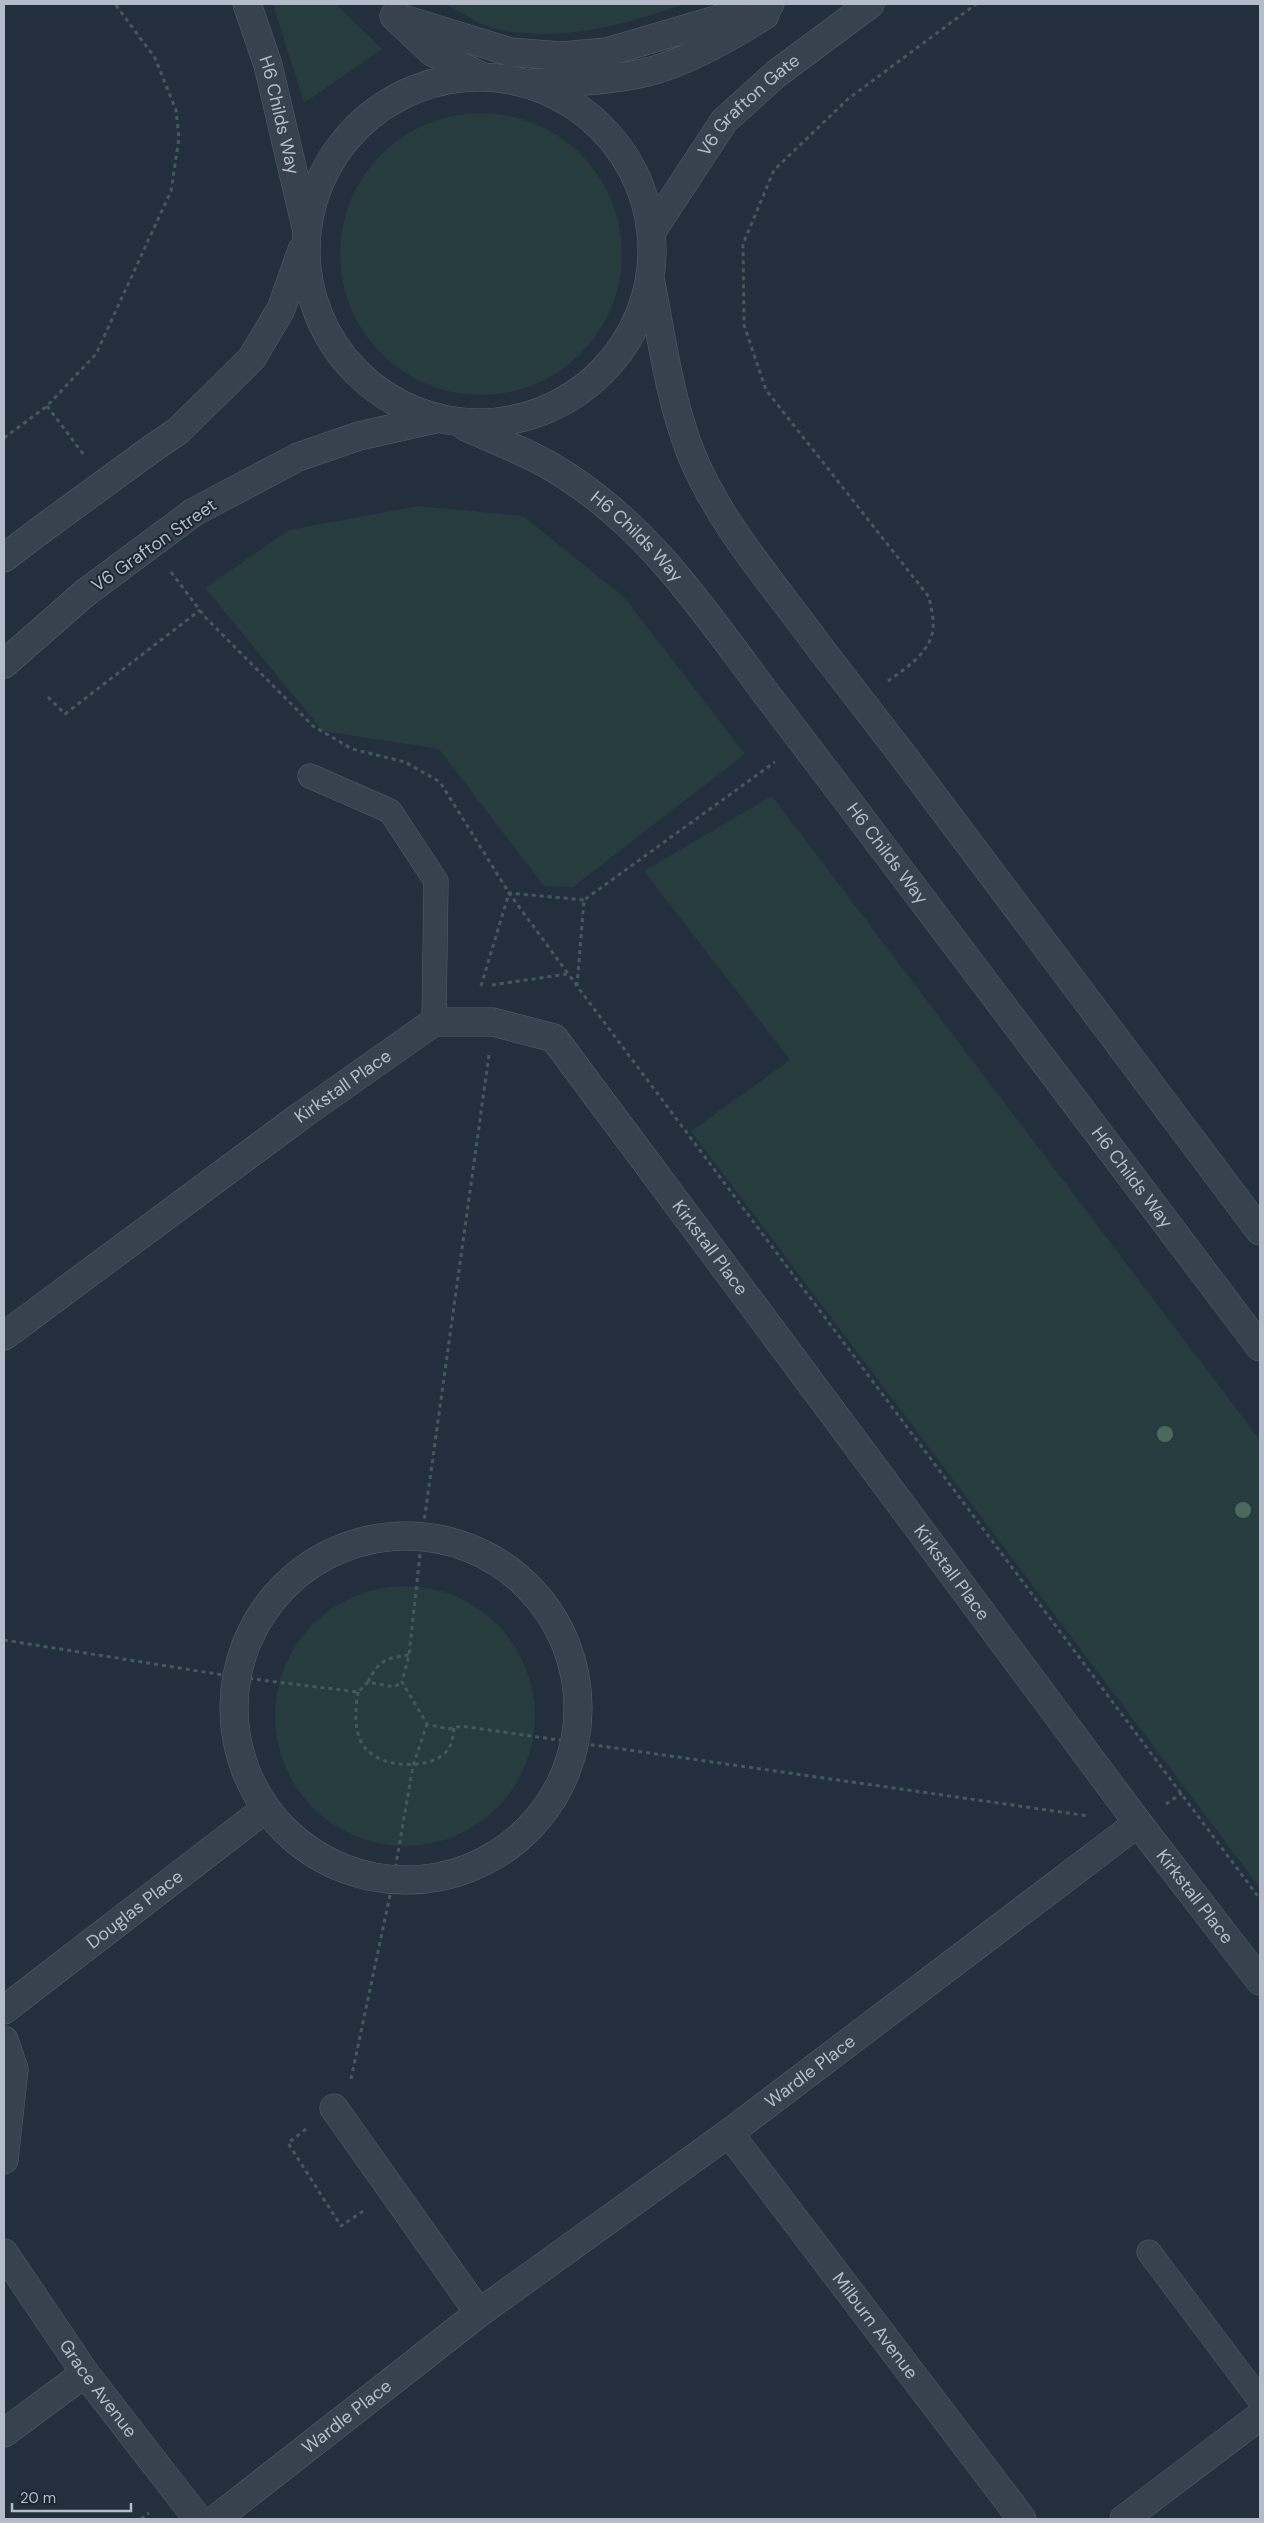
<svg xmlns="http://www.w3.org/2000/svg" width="1264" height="2523" font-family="'DM Sans',sans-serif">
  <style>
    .green { fill: #263c3f }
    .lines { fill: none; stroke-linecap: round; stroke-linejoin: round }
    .service-casing { stroke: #565f6c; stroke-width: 25 }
    .minor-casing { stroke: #565f6c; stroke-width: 29 }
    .tertiary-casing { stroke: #565f6c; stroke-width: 29 }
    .path { stroke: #44595c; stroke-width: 3; stroke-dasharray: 4 4; stroke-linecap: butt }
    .service { stroke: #38414e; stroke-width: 24 }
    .minor { stroke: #38414e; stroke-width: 28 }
    .tertiary { stroke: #38414e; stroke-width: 28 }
    .tertiary-bridge-casing { stroke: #565f6c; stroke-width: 29; stroke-linecap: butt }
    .tertiary-bridge { stroke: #38414e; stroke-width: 28 }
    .tree { fill: #4b6a5d }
    .labels { text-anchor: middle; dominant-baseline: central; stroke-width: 4; stroke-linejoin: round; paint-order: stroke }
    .street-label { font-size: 18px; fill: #b4bcc9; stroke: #1d2633 }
  </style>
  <rect width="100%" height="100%" fill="#242f3e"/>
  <!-- green -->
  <g class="green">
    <polygon points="273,4 336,4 382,49 304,103"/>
    <path d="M445,4H684C624,25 558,44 493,28C477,24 460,11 445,4Z"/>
    <circle cx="481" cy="254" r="141"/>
    <polygon points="418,506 523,516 624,597 745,754 573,887 544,886 439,749 323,731 205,588 289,530"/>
    <polygon points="772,796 1260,1440 1260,1888 691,1131 790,1060 644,871"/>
    <circle cx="405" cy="1716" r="130"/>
  </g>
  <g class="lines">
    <!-- service casing -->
    <g class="service-casing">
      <g id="service">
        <polyline points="310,776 390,811 436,881 434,1022"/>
        <polyline points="1149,2252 1260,2400"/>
      </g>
    </g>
    <!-- minor casing -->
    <g class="minor-casing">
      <g id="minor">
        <path id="s1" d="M4,1336L302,1115L434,1022H493L554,1038L1138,1823L1260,1981"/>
        <circle cx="406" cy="1708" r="172"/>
        <path id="s2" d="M4,2010L265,1809"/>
        <polyline points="4,2040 14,2069 4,2160"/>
        <polyline points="334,2108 479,2313"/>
        <path id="s3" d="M729,2133L1022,2519"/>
        <path id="s4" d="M4,2253L85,2373L198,2519"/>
        <polyline points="4,2433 85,2373"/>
        <path id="s5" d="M216,2519L479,2313L729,2133L1138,1823"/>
        <polyline points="1124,2519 1260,2416"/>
      </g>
    </g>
    <!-- tertiary casing -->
    <g class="tertiary-casing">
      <g id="tertiary">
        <path id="s6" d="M247,4L268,65L306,227"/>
        <polyline points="394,16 510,52 562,56 607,52 770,4"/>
        <polyline points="398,20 432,52 481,76"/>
        <circle cx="479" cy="250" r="173"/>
        <path d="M532,83C573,82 615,81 655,70C692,59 732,36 765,15"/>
        <path id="s7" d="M652,231L724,121L776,74L870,4"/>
        <path d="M651,283C662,341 670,401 692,456C721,526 776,587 820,648"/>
        <path id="s8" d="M466,427C500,442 534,455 565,475C652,531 704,611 765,692"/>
        <polyline points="153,448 178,431 252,358 281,309 302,250"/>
        <polyline points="194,512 298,457 359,436 435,419"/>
        <polyline points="4,558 38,532"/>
        <polyline points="4,664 85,593"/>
        <polyline points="901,753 1260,1231"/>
        <path id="s9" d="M844,796L1260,1347"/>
      </g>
    </g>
    <!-- path -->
    <g class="path">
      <polyline points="47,406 84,455"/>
      <polyline points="4,438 47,406 96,354 171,191 179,138 176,110 155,58 115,4"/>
      <polyline points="171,572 205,617 313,726 352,749 405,762 440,782 509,893 577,986 1260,1899"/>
      <path d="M888,681C906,668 930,653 933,629C934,619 931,607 929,597L766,390L744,325L743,244L774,170L848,99L976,4"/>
      <polyline points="48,697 65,714 200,610"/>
      <polyline points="492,985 567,974"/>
      <polyline points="481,986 509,893 584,900"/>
      <polyline points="577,986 584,900 775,762"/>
      <polyline points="489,1055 422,1536 409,1655 402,1682 427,1724 448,1729 461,1726 1089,1816"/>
      <polyline points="4,1640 236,1677 358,1692 368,1682 394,1687 402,1682"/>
      <path d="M368,1682C379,1660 386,1658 409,1655"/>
      <path d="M358,1692C355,1710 353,1734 366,1749C383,1768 427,1770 445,1753C452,1746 453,1737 454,1728"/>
      <polyline points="1166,1804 1182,1793"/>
      <polyline points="351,2079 393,1881 413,1766 427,1724"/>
      <polyline points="306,2129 288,2143 341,2226 363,2211"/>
      <polyline points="141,2519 149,2513"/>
    </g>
    <!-- service -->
    <use href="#service" class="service"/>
    <!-- minor -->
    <use href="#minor" class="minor"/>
    <!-- tertiary -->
    <use href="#tertiary" class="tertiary"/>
    <!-- tertiary-bridge casing -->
    <g class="tertiary-bridge-casing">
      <g id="tertiary-bridge">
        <polyline points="38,532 153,448"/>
        <polyline points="85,593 194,512"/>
        <polyline points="820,648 901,753"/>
        <polyline points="765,692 844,796"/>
      </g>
    </g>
    <!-- tertiary-bridge -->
    <use href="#tertiary-bridge" class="tertiary-bridge"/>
  </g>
  <!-- trees -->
  <g class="tree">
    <circle cx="1165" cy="1434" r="8"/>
    <circle cx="1243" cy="1510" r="8"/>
  </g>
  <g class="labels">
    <!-- street labels -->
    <g class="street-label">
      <text stroke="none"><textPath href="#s7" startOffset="160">V6 Grafton Gate</textPath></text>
      <text stroke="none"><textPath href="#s6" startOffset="116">H6 Childs Way</textPath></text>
      <text stroke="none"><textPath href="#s8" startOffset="205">H6 Childs Way</textPath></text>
      <text transform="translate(154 545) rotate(-35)">V6 Grafton Street</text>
      <text stroke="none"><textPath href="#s9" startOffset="72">H6 Childs Way</textPath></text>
      <text stroke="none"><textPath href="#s1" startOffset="421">Kirkstall Place</textPath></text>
      <text stroke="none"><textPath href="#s9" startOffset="478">H6 Childs Way</textPath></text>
      <text stroke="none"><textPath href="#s1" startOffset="916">Kirkstall Place</textPath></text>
      <text stroke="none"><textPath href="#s1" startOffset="1321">Kirkstall Place</textPath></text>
      <text stroke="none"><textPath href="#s1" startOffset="1726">Kirkstall Place</textPath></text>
      <text stroke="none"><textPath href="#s2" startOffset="165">Douglas Place</textPath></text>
      <text stroke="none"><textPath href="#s5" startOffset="744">Wardle Place</textPath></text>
      <text stroke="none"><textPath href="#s3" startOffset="242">Milburn Avenue</textPath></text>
      <text stroke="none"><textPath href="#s4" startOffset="165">Grace Avenue</textPath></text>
      <text stroke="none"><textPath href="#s5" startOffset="166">Wardle Place</textPath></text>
    </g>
  </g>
  <!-- border -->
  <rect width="1264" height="2523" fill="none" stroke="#b4bcc9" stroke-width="10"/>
  <!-- scale -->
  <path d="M12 2503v8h119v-8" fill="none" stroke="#b4bcc9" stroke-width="2.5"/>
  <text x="20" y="2503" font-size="15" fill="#b4bcc9" stroke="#1d2633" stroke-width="4" paint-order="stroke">20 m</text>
</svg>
